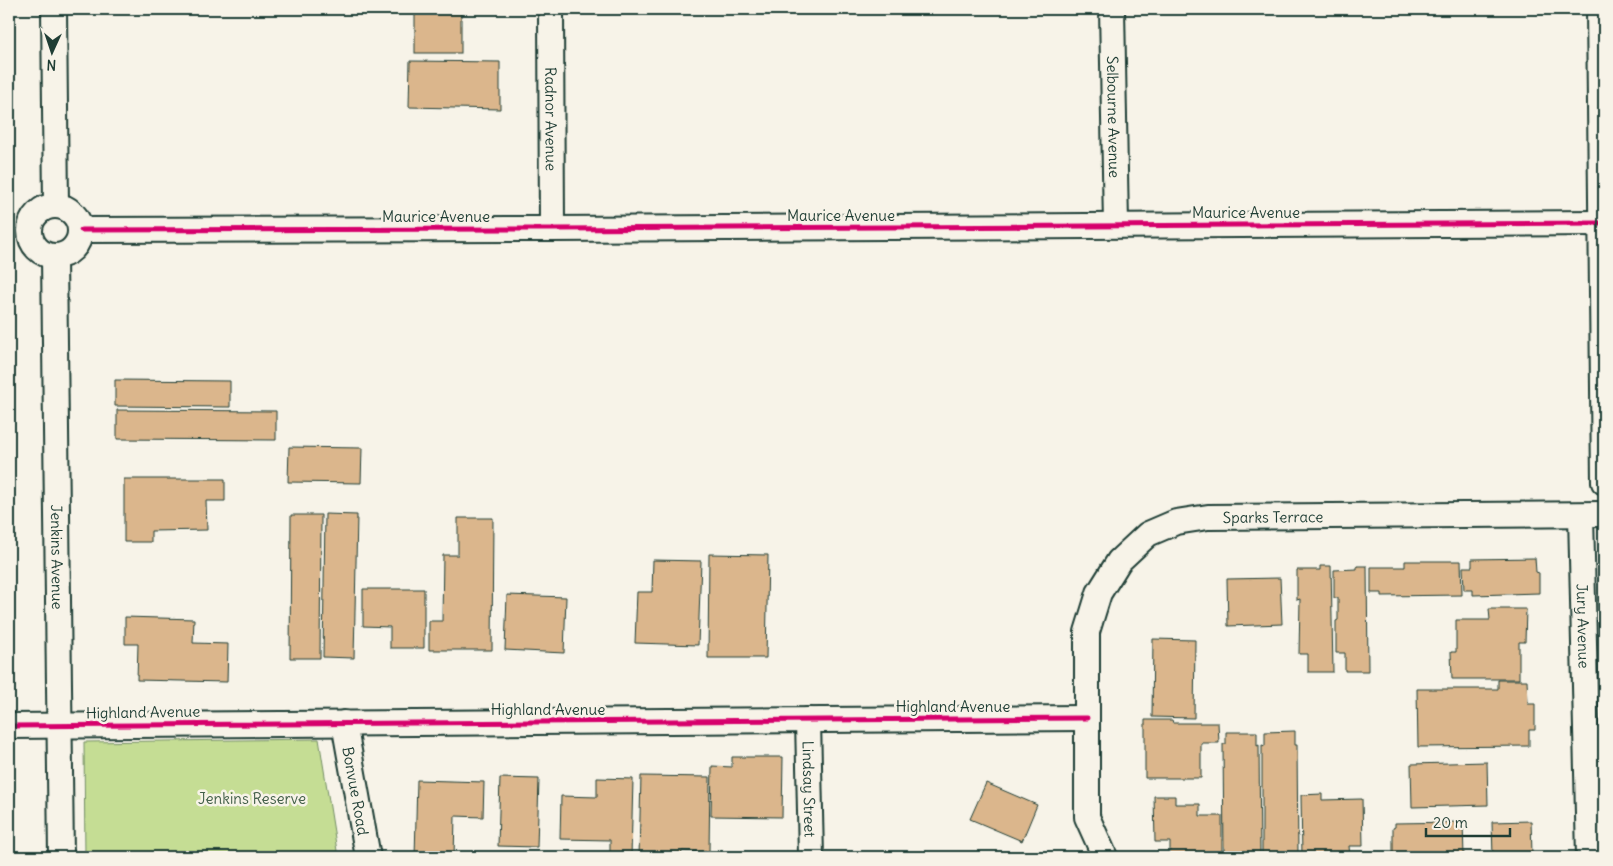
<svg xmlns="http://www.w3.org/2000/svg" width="1613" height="866" font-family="Delius,sans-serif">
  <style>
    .green { fill: #c5dd94; stroke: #728d64 }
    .building { fill: #dbb68c; stroke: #1f3d34 }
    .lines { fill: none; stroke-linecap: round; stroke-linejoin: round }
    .minor-casing { stroke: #1f3d34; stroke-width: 28 }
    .minor { stroke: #f7f3e8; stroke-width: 24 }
    .cycleway-casing { stroke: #f7f3e8; stroke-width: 8 }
    .cycleway { stroke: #d6006c; stroke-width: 5 }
    .labels { text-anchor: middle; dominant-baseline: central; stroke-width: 5; stroke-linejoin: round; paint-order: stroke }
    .street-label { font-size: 15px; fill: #1f3d34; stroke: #f7f3e8 }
    .park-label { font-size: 15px; fill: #405d47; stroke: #f7f3e8 }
  </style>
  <rect width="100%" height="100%" fill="#f7f3e8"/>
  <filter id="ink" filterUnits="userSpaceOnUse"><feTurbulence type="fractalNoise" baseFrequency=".02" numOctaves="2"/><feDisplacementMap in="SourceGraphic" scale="10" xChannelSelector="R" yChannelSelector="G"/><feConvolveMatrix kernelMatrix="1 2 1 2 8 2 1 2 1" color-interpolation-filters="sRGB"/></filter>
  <g filter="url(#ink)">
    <!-- green -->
    <polygon class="green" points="319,739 338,857 85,857 84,742"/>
    <!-- building -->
    <g class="building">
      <rect x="415" y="9" width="46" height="44"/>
      <polygon points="410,61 500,62 500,109 409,107"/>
      <polygon points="115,380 230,381 230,407 115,406"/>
      <polygon points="117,410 276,411 276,440 117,439"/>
      <polygon points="289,447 362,448 361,483 288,482"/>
      <polygon points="124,479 225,479 225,501 206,501 207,530 151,531 151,542 124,542"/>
      <polygon points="325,514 357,515 354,658 323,657"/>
      <polygon points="291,515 321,515 320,658 290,658"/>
      <polygon points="458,518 493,518 492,650 429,650 429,621 442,621 443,555 458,555"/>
      <polygon points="709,554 768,555 766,658 708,658"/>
      <polygon points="1535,558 1536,572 1539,573 1539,593 1473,595 1473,590 1464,590 1463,567 1472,567 1472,559"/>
      <polygon points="653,560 701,561 698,645 635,643 637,592 652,592"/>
      <polygon points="1405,561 1461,561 1462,595 1382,596 1382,593 1371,593 1371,567 1405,567"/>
      <polygon points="1320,566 1331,566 1333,672 1308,672 1308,654 1299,654 1300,599 1297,600 1297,570 1320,570"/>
      <polygon points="1357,566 1367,566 1368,671 1345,671 1345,653 1336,653 1336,621 1338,620 1338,598 1334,598 1334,570 1357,569"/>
      <polygon points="1280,578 1282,624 1228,626 1227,579"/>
      <polygon points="363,589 424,589 424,648 390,648 390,627 363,626"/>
      <polygon points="507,595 566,597 564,653 505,650"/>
      <polygon points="1489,609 1526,609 1525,642 1519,642 1519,679 1452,679 1451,652 1456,652 1456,620 1490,620"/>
      <polygon points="125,617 194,619 193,643 228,644 227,682 137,680 138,644 125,644"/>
      <polygon points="1153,639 1195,640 1194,718 1152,717"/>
      <polygon points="1498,680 1527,680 1528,704 1535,704 1535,730 1529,730 1529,746 1418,747 1417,689 1498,689"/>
      <polygon points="1145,720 1172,720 1173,723 1218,723 1219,743 1201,743 1201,778 1145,778"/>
      <polygon points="1295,731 1295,745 1297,745 1298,857 1262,857 1262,745 1265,746 1265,732"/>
      <polygon points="1226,732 1257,732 1257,746 1259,745 1260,857 1224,857 1223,744 1226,744"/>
      <polygon points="732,757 783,757 782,817 711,816 712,766 732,767"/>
      <polygon points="1487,762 1488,805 1412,807 1411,764"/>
      <polygon points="641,776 710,777 709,852 682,851 681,857 639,857"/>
      <polygon points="500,778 539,779 537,847 498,846"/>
      <polygon points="597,778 633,779 631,857 610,857 610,840 560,839 561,796 597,797"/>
      <polygon points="417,780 484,782 483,817 455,816 454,857 415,857"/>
      <polygon points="986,783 1037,805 1022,841 970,819"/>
      <polygon points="1322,794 1322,800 1362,799 1363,846 1349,846 1350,857 1302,857 1301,795"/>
      <polygon points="1154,796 1175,796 1175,804 1200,804 1200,816 1222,816 1222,857 1170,857 1170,842 1155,842"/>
      <polygon points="1531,821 1532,854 1530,854 1530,857 1493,857 1492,822"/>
      <polygon points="1463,822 1464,857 1393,857 1393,828 1395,827 1395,823"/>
      <polygon points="9,832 13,832 12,857 9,857"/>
    </g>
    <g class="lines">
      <!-- minor casing -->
      <g class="minor-casing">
        <g id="minor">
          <polyline points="54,9 56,206"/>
          <path id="s1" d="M551,9L552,229"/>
          <path id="s2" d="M1112,9L1116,225"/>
          <polyline points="1599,9 1604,482"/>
          <circle cx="55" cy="231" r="25"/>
          <polyline points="81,230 552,229 1602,223"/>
          <path id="s3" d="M54,257L61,857"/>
          <path id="s4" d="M1581,515L1589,857"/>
          <path id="s5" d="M808,720L811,857"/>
          <path id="s6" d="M344,723L368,857"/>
          <polyline points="9,726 1087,718"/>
          <path id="s7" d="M1105,857L1087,817V632L1099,593L1119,561L1148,534L1176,522L1208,517L1604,514"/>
        </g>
      </g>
      <!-- minor -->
      <use href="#minor" class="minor"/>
      <!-- cycleway casing -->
      <g class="cycleway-casing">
        <g id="cycleway">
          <polyline points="81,230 552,229 1602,223"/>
          <polyline points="9,726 1087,718"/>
        </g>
      </g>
      <!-- cycleway -->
      <use href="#cycleway" class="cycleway"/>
    </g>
  </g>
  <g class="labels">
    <!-- street labels -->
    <g class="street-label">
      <text stroke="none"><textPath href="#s2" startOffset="108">Selbourne Avenue</textPath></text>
      <text stroke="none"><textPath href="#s1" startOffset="110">Radnor Avenue</textPath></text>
      <text x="1246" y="212">Maurice Avenue</text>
      <text x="841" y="215">Maurice Avenue</text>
      <text x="436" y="216">Maurice Avenue</text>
      <text stroke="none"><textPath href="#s7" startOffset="475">Sparks Terrace</textPath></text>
      <text stroke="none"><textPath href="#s3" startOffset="300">Jenkins Avenue</textPath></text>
      <text stroke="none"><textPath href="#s4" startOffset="111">Jury Avenue</textPath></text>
      <text x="953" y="706">Highland Avenue</text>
      <text x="548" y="709">Highland Avenue</text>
      <text transform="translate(143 712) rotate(-1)">Highland Avenue</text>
      <text stroke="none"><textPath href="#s5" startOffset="69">Lindsay Street</textPath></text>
      <text stroke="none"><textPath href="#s6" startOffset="69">Bonvue Road</textPath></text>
    </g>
    <!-- park labels -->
    <g class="park-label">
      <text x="252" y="798">Jenkins Reserve</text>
    </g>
  </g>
  <!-- margin -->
  <rect width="1613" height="866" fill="none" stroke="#f7f3e8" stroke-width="30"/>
  <rect x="15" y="15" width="1583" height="836" fill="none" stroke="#1f3d34" stroke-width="2" filter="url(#ink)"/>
  <!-- north arrow -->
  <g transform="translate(52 52) rotate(183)" stroke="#f7f3e8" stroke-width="4" paint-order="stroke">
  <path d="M0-4L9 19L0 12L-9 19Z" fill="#1f3d34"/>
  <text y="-8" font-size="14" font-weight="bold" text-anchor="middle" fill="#1f3d34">N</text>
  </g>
  <!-- scale -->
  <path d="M1426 828v8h84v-8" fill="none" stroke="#1f3d34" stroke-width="2.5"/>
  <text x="1433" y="828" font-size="15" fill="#1f3d34" stroke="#f7f3e8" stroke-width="4" paint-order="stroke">20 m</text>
</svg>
